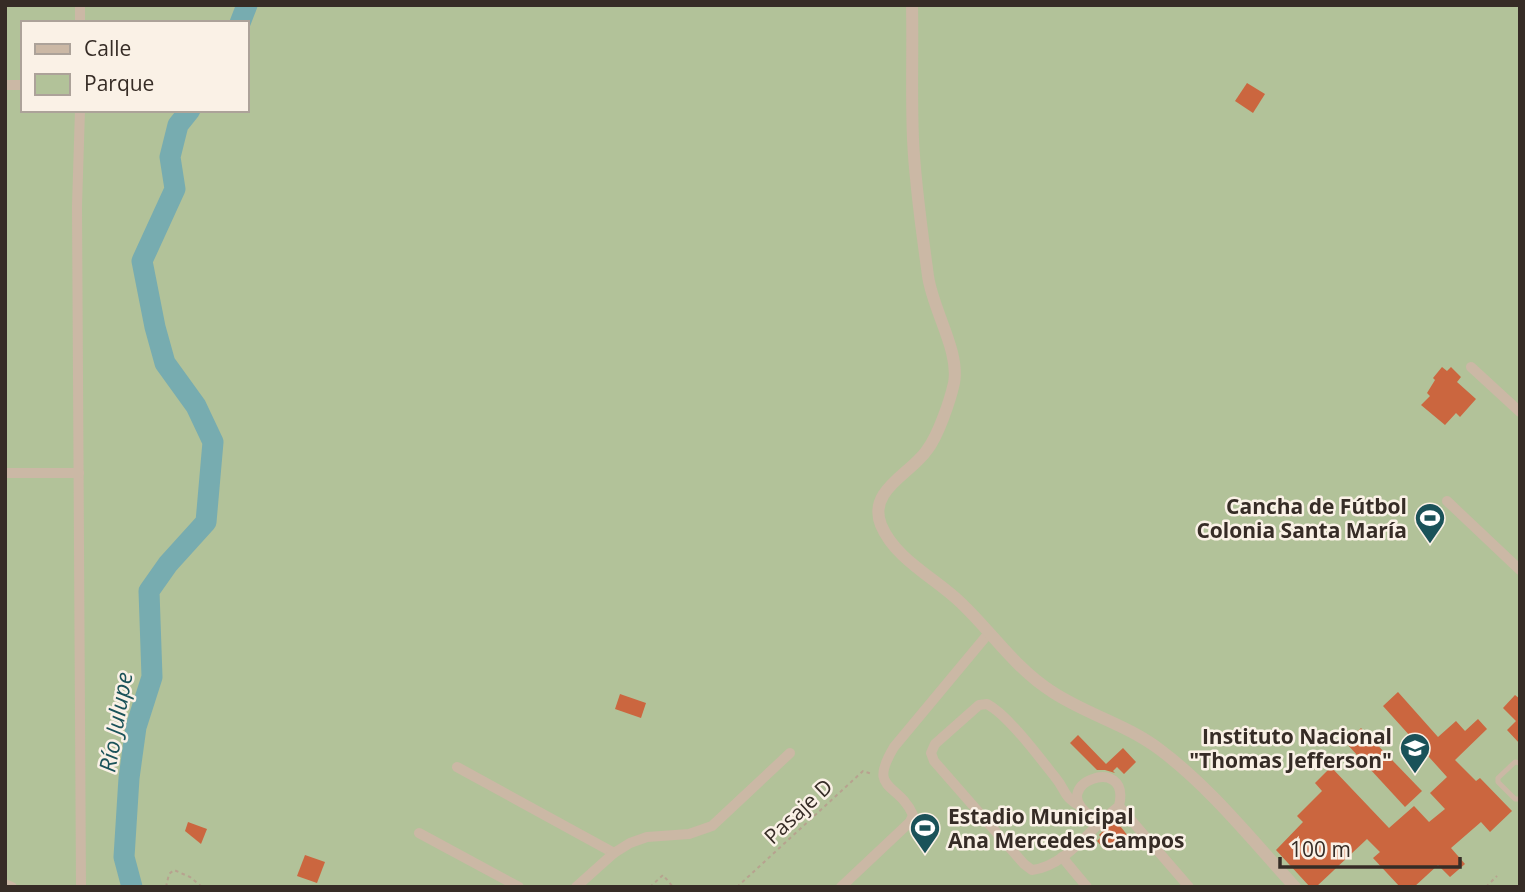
<svg xmlns="http://www.w3.org/2000/svg" width="1525" height="892" font-family="'Open Sans',sans-serif">
  <style>
    .green { fill: #b2c299; fill-rule: evenodd }
    .lines { fill: none; stroke-linecap: round; stroke-linejoin: round }
    .river { stroke: #77acb0; stroke-width: 21 }
    .building { fill: #cb663f }
    .path { stroke: #b7a28f; stroke-width: 2; stroke-dasharray: 3.5 3.5; stroke-linecap: butt }
    .service { stroke: #cbb8a5; stroke-width: 5 }
    .minor { stroke: #cbb8a5; stroke-width: 10 }
    .tertiary { stroke: #cbb8a5; stroke-width: 12 }
    .labels { text-anchor: middle; dominant-baseline: central; stroke-width: 5; stroke-linejoin: round; paint-order: stroke }
    .poi-label { font-size: 21px; font-weight: bold; fill: #362c26; stroke: #faf1e6; text-anchor: end }
    .street-label { font-size: 21px; fill: #362c26; stroke: #faf1e6 }
    .water-label { font-size: 23px; font-style: italic; fill: #1a5259; stroke: #faf1e6 }
  </style>
  <rect width="100%" height="100%" fill="#f2e7d9"/>
  <!-- green -->
  <path class="green" d="M5,5H1520V887H5ZM23,23H247V110H23Z"/>
  <g class="lines">
    <!-- river -->
    <g class="river">
      <polyline points="240,23 247,5"/>
      <polyline points="132,887 124,857 129,778 136,727 152,677 149,591 168,564 206,522 213,442 196,406 165,363 155,327 142,261 175,189 170,157 178,125 190,110"/>
    </g>
  </g>
  <!-- building -->
  <g class="building">
    <polygon points="1247,83 1265,94 1253,113 1235,101"/>
    <polygon points="1442,367 1447,371 1451,367 1461,377 1457,382 1476,399 1460,417 1456,413 1445,425 1421,405 1430,396 1427,393 1435,380 1433,378"/>
    <polygon points="1398,692 1438,737 1456,721 1465,731 1478,719 1487,729 1455,760 1476,781 1480,778 1512,811 1490,832 1481,822 1451,848 1465,864 1450,877 1438,865 1414,887 1400,887 1373,858 1380,852 1367,839 1316,887 1310,887 1276,850 1303,822 1297,816 1322,791 1315,783 1331,767 1389,828 1414,806 1429,822 1445,809 1430,793 1447,777 1383,706"/>
    <polygon points="620,694 646,703 641,718 615,709"/>
    <polygon points="1515,695 1520,699 1520,744 1507,730 1516,721 1503,708"/>
    <polygon points="1361,728 1422,791 1405,807 1346,743"/>
    <polygon points="1078,735 1106,764 1123,748 1136,762 1124,774 1117,767 1113,771 1115,773 1105,770 1097,770 1070,743"/>
    <polygon points="1113,821 1117,822 1128,836 1113,850 1109,846 1105,850 1097,841 1101,837 1099,835"/>
    <polygon points="188,822 207,829 201,844 185,831"/>
    <polygon points="305,855 325,862 317,883 297,876"/>
  </g>
  <g class="lines">
    <!-- path -->
    <g class="path">
      <polyline points="166,887 169,874 174,870 190,877 202,887"/>
      <polyline points="650,887 663,875 673,887"/>
      <polyline points="737,887 863,771 872,774"/>
      <polyline points="1486,887 1497,876"/>
    </g>
    <!-- service -->
    <polyline class="service" points="1520,763 1515,762 1498,778 1498,782 1515,799 1520,799"/>
    <!-- minor -->
    <g class="minor">
      <polyline points="80,5 80,23"/>
      <polyline points="5,85 23,85"/>
      <polyline points="80,110 77,206 81,887"/>
      <polyline points="1471,367 1520,412"/>
      <polyline points="5,473 79,473"/>
      <polyline points="1447,501 1520,570"/>
      <polyline points="457,767 614,853"/>
      <path d="M1080,806C1063,797 1066,790 1055,777C1039,757 1008,715 987,704L979,705L935,744L931,753L934,761L1024,864L1032,870C1062,867 1086,835 1107,816"/>
      <path d="M1119,806L1107,816H1091C1044,785 1132,752 1119,806L1189,887"/>
      <polyline points="419,833 519,887"/>
      <polyline points="1062,857 1087,887"/>
      <polyline points="5,884 12,887"/>
      <polyline points="576,887 614,853 630,843 647,837 689,834 712,826 790,753"/>
      <path d="M841,887L910,822L913,815C898,781 867,792 894,747L988,634"/>
    </g>
    <!-- tertiary -->
    <path class="tertiary" d="M912,5C913,50 911,94 913,139C915,185 922,231 928,276C933,311 960,351 954,383C950,401 938,436 927,450C911,474 867,490 881,525C895,559 935,578 960,602C991,631 1015,668 1051,691C1085,714 1126,724 1159,749C1210,787 1252,840 1295,887"/>
  </g>
  <!-- icons -->
  <defs>
    <g id="stadium-pin" transform="scale(1.575)"><path d="M0 17L-7.5 6A9.5 9.5 0 1 1 7.5 6Z" fill="#1a5259" stroke="#faf1e6"/><path d="M0-5a6.5 5 0 1 0 0 10a6.5 5 0 1 0 0-10ZM-3.5-1.8h7v3.6h-7Z" fill="#fff"/></g>
    <g id="school-pin" transform="scale(1.575)"><path d="M0 17L-7.5 6A9.5 9.5 0 1 1 7.5 6Z" fill="#1a5259" stroke="#faf1e6"/><path d="M0-5L7-2L0 1L-7-2ZM-4 1L0 2.5L4 1V4Q0 6-4 4Z" fill="#fff"/></g>
  </defs>
  <g fill-rule="evenodd">
    <use href="#stadium-pin" x="1430" y="518"/>
    <use href="#school-pin" x="1415" y="748"/>
    <use href="#stadium-pin" x="925" y="828"/>
  </g>
  <g class="labels">
    <!-- poi labels -->
    <g class="poi-label">
      <text x="1407" y="506">Cancha de Fútbol<tspan x="1407" dy="24">Colonia Santa María</tspan></text>
      <text x="1392" y="736">Instituto Nacional<tspan x="1392" dy="24">"Thomas Jefferson"</tspan></text>
      <text x="948" y="816" text-anchor="start">Estadio Municipal<tspan x="948" dy="24">Ana Mercedes Campos</tspan></text>
    </g>
    <!-- street labels -->
    <g class="street-label">
      <text transform="translate(798 811) rotate(-43)">Pasaje D</text>
    </g>
    <!-- water labels -->
    <g class="water-label">
      <text transform="translate(115 722) rotate(-80)">Río Julupe</text>
    </g>
  </g>
  <!-- border -->
  <rect width="1525" height="892" fill="none" stroke="#362c26" stroke-width="14"/>
  <!-- legend -->
  <rect x="21" y="21" width="228" height="91" fill="#faf1e6" stroke="#aca299" stroke-width="2"/>
  <rect x="35" y="44" width="35" height="10" fill="#cbb8a5" stroke="#aca299" stroke-width="2"/>
  <text x="84" y="56" font-size="21" fill="#362c26">Calle</text>
  <rect x="35" y="74" width="35" height="21" fill="#b2c299" stroke="#aca299" stroke-width="2"/>
  <text x="84" y="91" font-size="21" fill="#362c26">Parque</text>
  <!-- scale -->
  <path d="M1280 857v10h180v-10" fill="none" stroke="#362c26" stroke-width="3.5"/>
  <text x="1290" y="857" font-size="21" fill="#362c26" stroke="#faf1e6" stroke-width="5" paint-order="stroke">100 m</text>
</svg>
